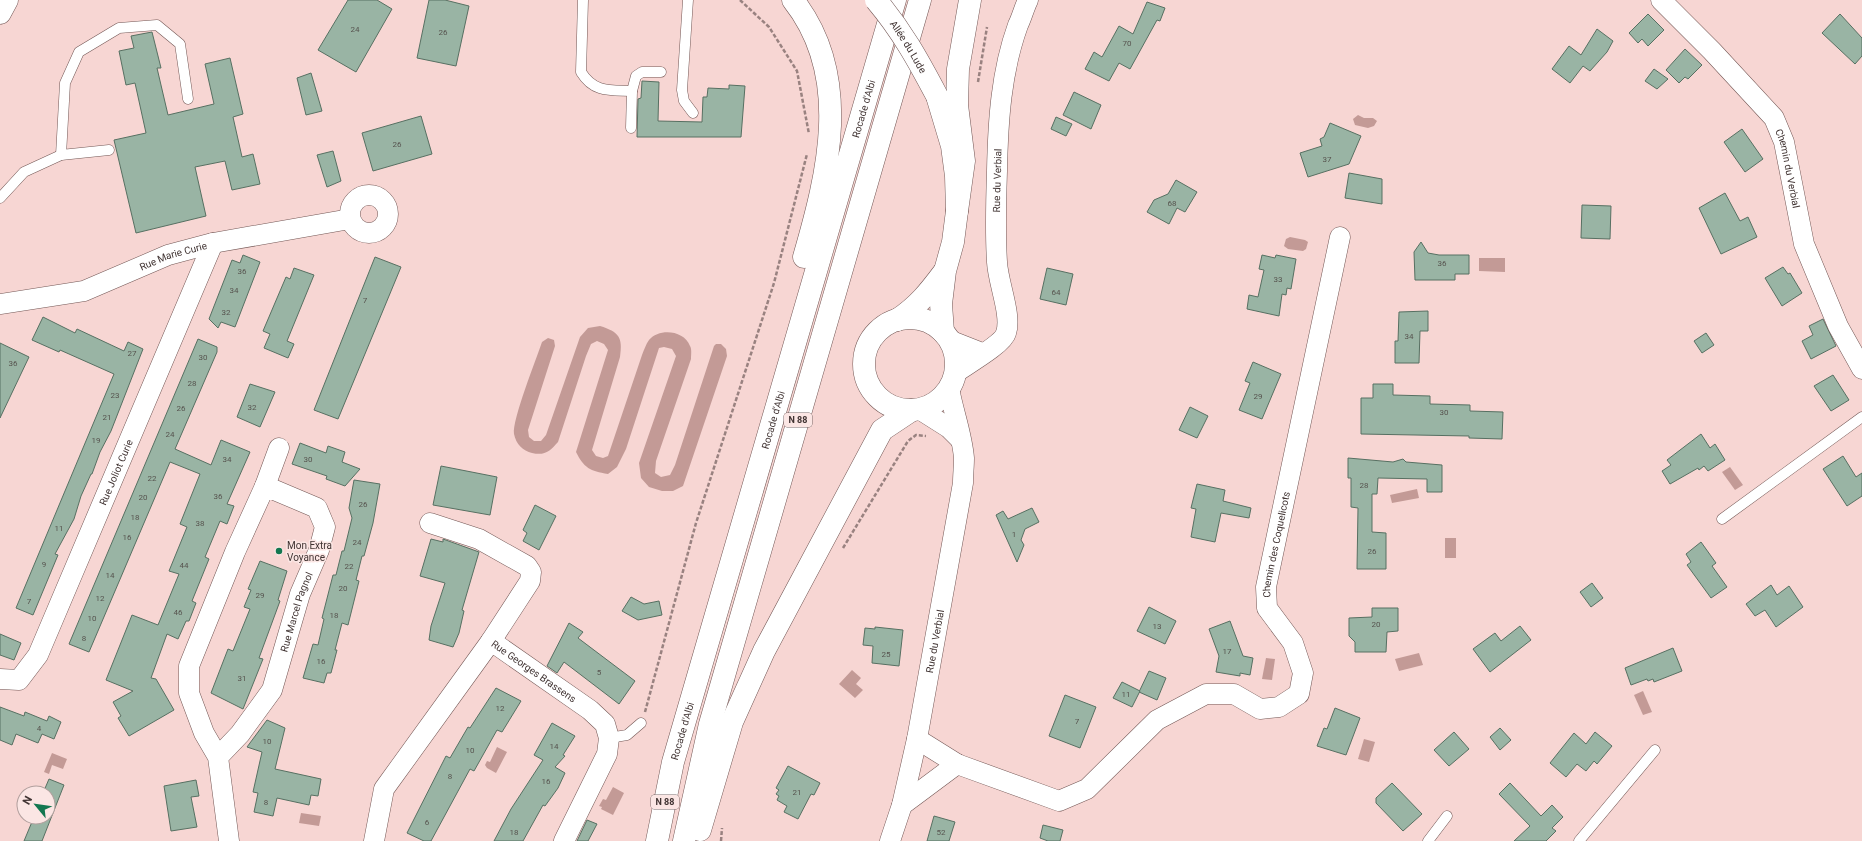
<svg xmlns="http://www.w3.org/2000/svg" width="1862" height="841" font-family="Roboto,sans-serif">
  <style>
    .water { fill: #c39a96 }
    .building { fill: #99b4a4; stroke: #577062 }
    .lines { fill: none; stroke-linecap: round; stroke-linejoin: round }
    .service-casing { stroke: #735755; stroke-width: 11 }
    .minor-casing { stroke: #735755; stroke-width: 21 }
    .secondary-casing { stroke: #735755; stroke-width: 23 }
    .trunk-casing { stroke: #735755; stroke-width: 23 }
    .path { stroke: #998280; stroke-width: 2.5; stroke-dasharray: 4 2; stroke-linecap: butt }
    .service { stroke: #fff; stroke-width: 10 }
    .minor { stroke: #fff; stroke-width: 20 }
    .secondary { stroke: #fff; stroke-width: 22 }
    .trunk { stroke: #fff; stroke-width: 22 }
    .secondary-bridge-casing { stroke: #735755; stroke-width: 23; stroke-linecap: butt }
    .secondary-bridge { stroke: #fff; stroke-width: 22 }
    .poi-dot { fill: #137750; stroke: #fbe6e4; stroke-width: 1.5 }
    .labels { text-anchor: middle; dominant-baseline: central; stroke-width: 3; stroke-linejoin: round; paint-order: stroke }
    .number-label { font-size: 8px; fill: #57544f }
    .shield { fill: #fbe6e4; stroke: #796968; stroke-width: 1 }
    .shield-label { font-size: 9px; font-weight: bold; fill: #413433 }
    .street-label { font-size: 10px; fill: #413433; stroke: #fbe6e4 }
    .poi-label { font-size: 10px; fill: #413433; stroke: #fbe6e4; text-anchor: start }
  </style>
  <rect width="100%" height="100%" fill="#f7d6d3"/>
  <!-- water -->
  <g class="water">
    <polygon points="1358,115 1364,118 1373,118 1377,121 1374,126 1368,128 1355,125 1353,119"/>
    <polygon points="1290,237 1305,240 1308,242 1306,249 1303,251 1288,249 1284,246 1286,239"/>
    <polygon points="1479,258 1505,258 1505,272 1479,271"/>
    <path d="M600,326C619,332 623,337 620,357L592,450L596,456L603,458L608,456L642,355C644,350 646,344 649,340C659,328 684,330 690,346C692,349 691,355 691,359L656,461L655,473L661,477L670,475L675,465L714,346L716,344H721L726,349L727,356L683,486L673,491H662L649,487L641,478L639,463L676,356L672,349L664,347L659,348L626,449L617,467L608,474C590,471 584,468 576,452L608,350L604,344L597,341L591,344L586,356L558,442C550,451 545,456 532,453C523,451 516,444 514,434C512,420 536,360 542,342L548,338L554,340L555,346L528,430L529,437L534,441H541L546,435L580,337L588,328Z"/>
    <polygon points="1730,467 1743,485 1735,490 1722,472"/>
    <polygon points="1417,489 1419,498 1392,503 1390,495"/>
    <rect x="1445" y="538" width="11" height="20"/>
    <polygon points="1419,653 1423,665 1399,671 1395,659"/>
    <polygon points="1266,658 1275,659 1272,680 1262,679"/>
    <polygon points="852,670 861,678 856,684 863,690 855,698 839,684"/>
    <polygon points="1643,691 1652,712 1643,715 1634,695"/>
    <polygon points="1364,739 1375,742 1369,762 1358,759"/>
    <polygon points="497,747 507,752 496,773 487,768 485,765 487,761 490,762"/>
    <polygon points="52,753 67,759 63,769 52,765 49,774 44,772"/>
    <polygon points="613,787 624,793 613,815 601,809 602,807 599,806 603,799 606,800"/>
    <polygon points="301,813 321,816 319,826 299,823"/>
  </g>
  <!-- building -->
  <g class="building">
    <polygon points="348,0 377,0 392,9 356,72 318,50"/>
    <polygon points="429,0 445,0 469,6 456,66 417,58"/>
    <polygon points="1147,2 1165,8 1160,21 1157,20 1130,69 1119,63 1109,81 1085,69 1094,52 1102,57 1119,26 1133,34"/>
    <polygon points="1648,14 1664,30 1648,46 1642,39 1638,43 1629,33"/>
    <polygon points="1840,14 1862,38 1862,56 1855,64 1822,33"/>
    <polygon points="1597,29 1613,41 1607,52 1590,71 1583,66 1570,83 1552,69 1569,46 1581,55"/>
    <polygon points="152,32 161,68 157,68 168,115 214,104 205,64 230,58 243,114 233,117 242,157 253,154 260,184 232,190 225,161 195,167 206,216 136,233 114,140 146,133 135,83 126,85 119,51 134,48 131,36"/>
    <polygon points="1685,49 1702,65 1688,79 1685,77 1679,83 1666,70"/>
    <polygon points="1654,69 1668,79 1657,89 1645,81"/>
    <polygon points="311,73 322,111 306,115 297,78"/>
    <polygon points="642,81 659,82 658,121 702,122 703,97 707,97 708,88 729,89 729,85 745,86 741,137 637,137 638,99 641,98"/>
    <polygon points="1074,92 1101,105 1091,129 1063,115"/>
    <polygon points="421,116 432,154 373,171 362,133"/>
    <polygon points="1056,117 1072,124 1066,136 1051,129"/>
    <polygon points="1330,123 1361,136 1349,164 1308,177 1300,153 1322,146 1320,139 1324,137"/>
    <polygon points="1742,129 1763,159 1745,172 1724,142"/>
    <polygon points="333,151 341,181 327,187 317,155"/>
    <polygon points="1349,173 1382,179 1382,204 1345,198"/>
    <polygon points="1176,180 1197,192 1185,212 1177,208 1169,224 1147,212 1154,200 1168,194"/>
    <polygon points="1725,193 1740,221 1748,217 1757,237 1721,254 1699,208"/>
    <polygon points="1582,205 1611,206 1610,239 1581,238"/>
    <polygon points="1421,242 1428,253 1439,255 1469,255 1469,274 1455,274 1455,280 1415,280 1414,252"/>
    <polygon points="243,255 260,262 235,327 221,322 218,328 209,319 232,260 240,263"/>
    <polygon points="1262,255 1275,258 1276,255 1296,259 1291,289 1287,288 1286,295 1282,294 1279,316 1247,309 1249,295 1258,297 1264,270 1259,269"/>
    <polygon points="375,257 401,267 338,419 314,410"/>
    <polygon points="1783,267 1788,274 1790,273 1802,293 1782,306 1765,278"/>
    <polygon points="294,268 314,275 287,341 294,344 288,358 264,348 270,334 263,331 286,277 290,279"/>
    <polygon points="1047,268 1073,274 1066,305 1040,299"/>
    <polygon points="1428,311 1428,331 1420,331 1419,363 1395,363 1395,341 1398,341 1399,312"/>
    <polygon points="43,317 75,333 77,329 124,351 128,342 143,349 111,431 100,452 92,474 91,474 81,496 74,519 55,554 58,555 33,615 16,608 114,374 60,350 59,352 32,340"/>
    <polygon points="1823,319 1836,346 1811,359 1802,341 1813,335 1809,326"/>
    <polygon points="1706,333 1714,345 1702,353 1694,341"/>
    <polygon points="198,339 217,347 217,352 175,449 211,465 221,440 250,452 227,504 234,506 227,524 220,521 205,557 209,559 192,601 196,603 189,621 186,621 178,639 167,634 151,678 156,679 174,710 129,736 118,718 121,716 113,702 133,691 106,680 132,615 158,625 179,574 169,571 187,527 180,524 200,474 170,462 89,652 69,644"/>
    <polygon points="0,343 29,357 0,418"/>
    <polygon points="1253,362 1281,374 1262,419 1239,410 1250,383 1245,381"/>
    <polygon points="1833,375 1849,400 1831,411 1814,386"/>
    <polygon points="250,384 275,392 260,427 237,417"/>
    <polygon points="1373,384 1393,384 1393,395 1430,396 1430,404 1470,405 1470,411 1503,412 1502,439 1469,438 1469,436 1361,434 1361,398 1373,398"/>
    <polygon points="1190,407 1208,416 1197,438 1179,430"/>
    <polygon points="1701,434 1710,448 1715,444 1725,460 1708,471 1704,466 1699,470 1698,468 1670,484 1662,471 1671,465 1667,460"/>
    <polygon points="300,443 326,453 328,446 345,452 342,462 360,469 345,486 326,479 327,476 292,464"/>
    <polygon points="1843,456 1856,477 1862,473 1862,496 1847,506 1823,469"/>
    <polygon points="1348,458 1393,462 1403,459 1406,462 1442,465 1442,492 1427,492 1427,479 1378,478 1377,494 1372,494 1372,532 1386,533 1386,569 1357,569 1358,508 1351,507 1351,478 1348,478"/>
    <polygon points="441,466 497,477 490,515 433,505"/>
    <polygon points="354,480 380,484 373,523 364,556 362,556 356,580 359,581 348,625 342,623 335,650 337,650 331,673 327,673 324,683 303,678 313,644 318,645 324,619 322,618 333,575 336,575 342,551 344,551 352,518 349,508"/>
    <polygon points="1197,484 1225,490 1223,501 1251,508 1249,518 1221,513 1215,542 1191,537 1196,509 1191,508"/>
    <polygon points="535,505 556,516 539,550 523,541 527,533 523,530"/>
    <polygon points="1032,508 1039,522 1025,529 1021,540 1024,545 1017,562 996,515 1003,511 1008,519"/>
    <polygon points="431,539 443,542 443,539 479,552 462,610 464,611 459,633 453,647 429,640 431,626 445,583 420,576"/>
    <polygon points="1701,542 1716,563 1712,566 1727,587 1711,598 1687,565 1691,562 1686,554"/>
    <polygon points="260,561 287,571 278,600 280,601 259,658 263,659 243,709 211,693 228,649 233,651 250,609 244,607 251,590 248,589"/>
    <polygon points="1592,583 1603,598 1591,607 1580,592"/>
    <polygon points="1771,585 1777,595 1789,586 1803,607 1776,627 1765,610 1755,616 1746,604"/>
    <polygon points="631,597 644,604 659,601 662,615 638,620 622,611"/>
    <polygon points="1149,607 1176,621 1165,644 1137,631"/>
    <polygon points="1372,608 1398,608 1398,631 1387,632 1386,652 1355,652 1355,642 1349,636 1349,618 1372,617"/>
    <polygon points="1230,621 1243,656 1253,658 1250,675 1240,673 1240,676 1216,672 1219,656 1209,629"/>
    <polygon points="569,623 583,632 578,638 635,681 619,704 564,662 557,673 547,666"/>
    <polygon points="1520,626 1531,640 1490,672 1473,649 1495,633 1501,641"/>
    <polygon points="875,627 903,630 899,666 872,663 873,646 863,645 865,628 875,629"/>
    <polygon points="0,634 21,643 14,660 0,655"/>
    <polygon points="1673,648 1682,671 1654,682 1653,679 1648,681 1647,679 1631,685 1625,668"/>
    <polygon points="1149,671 1166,678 1157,700 1139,692"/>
    <polygon points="1122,682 1140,691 1132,707 1113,698"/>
    <polygon points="496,688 521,701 502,732 497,730 474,771 470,769 431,841 424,841 407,833 446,756 450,758 468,727 470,728"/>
    <polygon points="1065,695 1096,707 1080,748 1049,736"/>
    <polygon points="0,707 24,716 25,712 47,721 49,716 61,722 54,739 42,734 38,743 16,734 12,745 0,740"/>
    <polygon points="1335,708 1360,718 1346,755 1317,746 1324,728 1327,729"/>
    <polygon points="267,720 285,728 275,769 321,779 318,796 311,795 309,805 277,798 273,816 254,812 258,793 253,792 262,752 247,747"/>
    <polygon points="552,723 575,736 563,755 565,756 555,767 565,773 558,788 545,806 543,805 523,841 494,841 511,809 543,760 534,755"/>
    <polygon points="1500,728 1511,740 1500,750 1490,737"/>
    <polygon points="1454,732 1469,749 1449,766 1434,750"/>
    <polygon points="1595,732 1612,746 1597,764 1594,761 1586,771 1577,764 1566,777 1550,763 1574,733 1586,744"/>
    <polygon points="788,766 820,783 814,795 811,794 798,819 784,812 787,806 777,800 779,796 776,794 779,790 776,788"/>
    <polygon points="49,779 64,785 42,841 24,841 34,817 48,817 48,793 43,793"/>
    <polygon points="196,780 199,796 191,797 197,827 171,831 164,786"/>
    <polygon points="1392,783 1422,814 1403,831 1376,803 1376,798"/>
    <polygon points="1510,783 1541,816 1552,805 1563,817 1552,828 1556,831 1546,841 1514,841 1530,826 1499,794"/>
    <polygon points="934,816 955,822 949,841 927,841"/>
    <polygon points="587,820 597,824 588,841 577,841"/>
    <polygon points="1043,825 1063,830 1060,841 1048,841 1040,838"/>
  </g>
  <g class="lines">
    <!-- service casing -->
    <g class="service-casing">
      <g id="service">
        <path d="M583,0L581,72C594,93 610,90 632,91"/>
        <polyline points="688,0 682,90 684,101 693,113"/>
        <polyline points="631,128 632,91 636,76 642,72 661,72"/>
        <polyline points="61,155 65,83 79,52 119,28 157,25 180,44 188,99"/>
        <polyline points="0,198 24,172 61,155 109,150"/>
        <polyline points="1722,519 1862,417"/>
        <polyline points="609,738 627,735 641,723"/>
        <polyline points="1428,841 1447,816"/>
        <polyline points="1579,841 1655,750"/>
      </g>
    </g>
    <!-- minor casing -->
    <g class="minor-casing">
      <g id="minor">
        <path id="s1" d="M1661,0L1712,51L1774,118L1784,142L1804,244L1838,326L1862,369"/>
        <circle cx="369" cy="214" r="19"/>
        <path id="s2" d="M0,304L84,291L168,255L213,243L350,219"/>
        <polyline points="949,340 982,353"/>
        <path id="s3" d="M955,373C966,365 1003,344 1006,333C1012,315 998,283 997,262C995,231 996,201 997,171C998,121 1001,72 1018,25C1022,17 1024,8 1028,0"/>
        <polyline points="919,409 949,428 960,439"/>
        <polyline points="265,486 279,448"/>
        <polyline points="430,523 479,539 527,566 531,572 530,581 491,641"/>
        <path id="s4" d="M0,679L19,680L38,655L213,243"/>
        <path id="s5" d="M917,739L957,764L1059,801L1087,789L1157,720L1206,694H1234L1260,709L1279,707L1299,694L1303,673L1293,643L1267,608L1266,587L1340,237"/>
        <path id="s6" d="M218,757L240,734L272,690L300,594L319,550L325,527L317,508L265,486L235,552L189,666V693L204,733L218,757L229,841"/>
        <polyline points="902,805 957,764"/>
        <path id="s7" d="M374,841L384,789L491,641L590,710L605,724L609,738L607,754L564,841"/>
        <path id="s8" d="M890,841L902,805L917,739L963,483C963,475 964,466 964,458C962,434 953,411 949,388"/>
      </g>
    </g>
    <!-- secondary casing -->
    <g class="secondary-casing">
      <g id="secondary">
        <polyline points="0,13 7,0"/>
        <polyline points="937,96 952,146 956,176 957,211 953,242 945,271 941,304 943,332"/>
        <circle cx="910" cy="364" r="46"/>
        <path d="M897,320C918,306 929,292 944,272"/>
      </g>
    </g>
    <!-- trunk casing -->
    <g class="trunk-casing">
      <g id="trunk">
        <path d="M793,0C853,76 828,174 804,257"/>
        <polyline points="957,211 964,161 957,105 958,69 970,0"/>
        <polyline points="700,830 732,722 764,651 882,430 912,410"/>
        <path id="s9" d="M657,841L673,762L895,0"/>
        <polyline points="684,841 710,724 920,0"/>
      </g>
    </g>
    <!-- path -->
    <g class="path">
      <polyline points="740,0 769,27 797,71 809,134"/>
      <polyline points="978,82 987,27"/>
      <polyline points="843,548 908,441 916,435 926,436"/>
      <polyline points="645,712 696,523 774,283 807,154"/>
      <polyline points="721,841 722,828"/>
    </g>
    <!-- service -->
    <use href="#service" class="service"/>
    <!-- minor -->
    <use href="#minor" class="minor"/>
    <!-- secondary -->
    <use href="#secondary" class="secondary"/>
    <!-- trunk -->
    <use href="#trunk" class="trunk"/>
    <!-- secondary-bridge casing -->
    <g class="secondary-bridge-casing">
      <g id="secondary-bridge">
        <path id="s10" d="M876,0C902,31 918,60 937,96"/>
      </g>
    </g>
    <!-- secondary-bridge -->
    <use href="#secondary-bridge" class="secondary-bridge"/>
  </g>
  <!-- markers -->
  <circle class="poi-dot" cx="279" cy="551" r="4"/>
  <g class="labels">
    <!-- number labels -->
    <g class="number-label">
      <text x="355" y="29">24</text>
      <text x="443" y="32">26</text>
      <text x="1127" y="43">70</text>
      <text x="397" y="144">26</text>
      <text x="1327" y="159">37</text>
      <text x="1172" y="203">68</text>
      <text x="1442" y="263">36</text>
      <text x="242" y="271">36</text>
      <text x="1278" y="279">33</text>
      <text x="234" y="290">34</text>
      <text x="1056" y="292">64</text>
      <text x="365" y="300">7</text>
      <text x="226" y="312">32</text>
      <text x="1409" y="336">34</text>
      <text x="132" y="353">27</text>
      <text x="203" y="357">30</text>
      <text x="13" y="363">36</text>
      <text x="192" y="383">28</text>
      <text x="115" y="395">23</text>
      <text x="1258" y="396">29</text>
      <text x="252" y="407">32</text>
      <text x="181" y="408">26</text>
      <text x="1444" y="412">30</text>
      <text x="107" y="417">21</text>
      <text x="170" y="434">24</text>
      <text x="96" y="440">19</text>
      <text x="227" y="459">34</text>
      <text x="308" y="459">30</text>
      <text x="152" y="478">22</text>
      <text x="1364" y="485">28</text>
      <text x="218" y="496">36</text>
      <text x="143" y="497">20</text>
      <text x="363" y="504">26</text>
      <text x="135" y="517">18</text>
      <text x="200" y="523">38</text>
      <text x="59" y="528">11</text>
      <text x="1014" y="534">1</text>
      <text x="127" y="537">16</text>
      <text x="357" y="542">24</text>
      <text x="1372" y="551">26</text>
      <text x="44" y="564">9</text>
      <text x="184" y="565">44</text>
      <text x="349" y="566">22</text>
      <text x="110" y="575">14</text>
      <text x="343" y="588">20</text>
      <text x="260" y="595">29</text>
      <text x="100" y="598">12</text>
      <text x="29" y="601">7</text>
      <text x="178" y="612">46</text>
      <text x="334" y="615">18</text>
      <text x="92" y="618">10</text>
      <text x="1376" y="624">20</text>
      <text x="1157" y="626">13</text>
      <text x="84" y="638">8</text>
      <text x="1227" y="651">17</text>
      <text x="886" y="654">25</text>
      <text x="321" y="661">16</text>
      <text x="599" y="672">5</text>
      <text x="242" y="678">31</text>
      <text x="1126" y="694">11</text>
      <text x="500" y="708">12</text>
      <text x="1077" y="721">7</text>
      <text x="39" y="728">4</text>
      <text x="267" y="741">10</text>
      <text x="554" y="746">14</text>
      <text x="470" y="750">10</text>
      <text x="450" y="776">8</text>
      <text x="546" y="781">16</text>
      <text x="797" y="792">21</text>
      <text x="266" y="802">8</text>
      <text x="427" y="822">6</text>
      <text x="514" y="832">18</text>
      <text x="941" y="832">52</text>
    </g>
    <!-- shield labels -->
    <g class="shield">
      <rect x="784" y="413" width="28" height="14" rx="3"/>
      <rect x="651" y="795" width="28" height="14" rx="3"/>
    </g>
    <g class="shield-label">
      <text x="798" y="420">N 88</text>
      <text x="665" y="802">N 88</text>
    </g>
    <!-- street labels -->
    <g class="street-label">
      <text stroke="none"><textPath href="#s10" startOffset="57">Allée du Lude</textPath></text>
      <text stroke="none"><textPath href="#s9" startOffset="761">Rocade d'Albi</textPath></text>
      <text stroke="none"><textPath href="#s1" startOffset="216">Chemin du Verbial</textPath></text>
      <text stroke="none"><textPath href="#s3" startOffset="219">Rue du Verbial</textPath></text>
      <text stroke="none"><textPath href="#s2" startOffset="181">Rue Marie Curie</textPath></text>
      <text stroke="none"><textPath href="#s9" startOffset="437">Rocade d'Albi</textPath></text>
      <text stroke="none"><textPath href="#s4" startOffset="249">Rue Joliot Curie</textPath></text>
      <text stroke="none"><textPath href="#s5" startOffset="602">Chemin des Coquelicots</textPath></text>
      <text stroke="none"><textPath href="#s6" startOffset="168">Rue Marcel Pagnol</textPath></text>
      <text stroke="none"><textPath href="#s8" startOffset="205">Rue du Verbial</textPath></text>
      <text stroke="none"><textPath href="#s7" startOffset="288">Rue Georges Brassens</textPath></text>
      <text stroke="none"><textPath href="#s9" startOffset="113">Rocade d'Albi</textPath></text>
    </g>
    <!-- poi labels -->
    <g class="poi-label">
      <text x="287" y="545">Mon Extra<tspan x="287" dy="12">Voyance</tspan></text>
    </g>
  </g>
  <!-- north arrow -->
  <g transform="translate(36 805) rotate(299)"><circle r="19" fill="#fbe6e4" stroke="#b19f9d"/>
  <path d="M0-3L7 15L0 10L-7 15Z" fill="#137750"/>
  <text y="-6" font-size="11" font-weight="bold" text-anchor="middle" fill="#413433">N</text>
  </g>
</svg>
